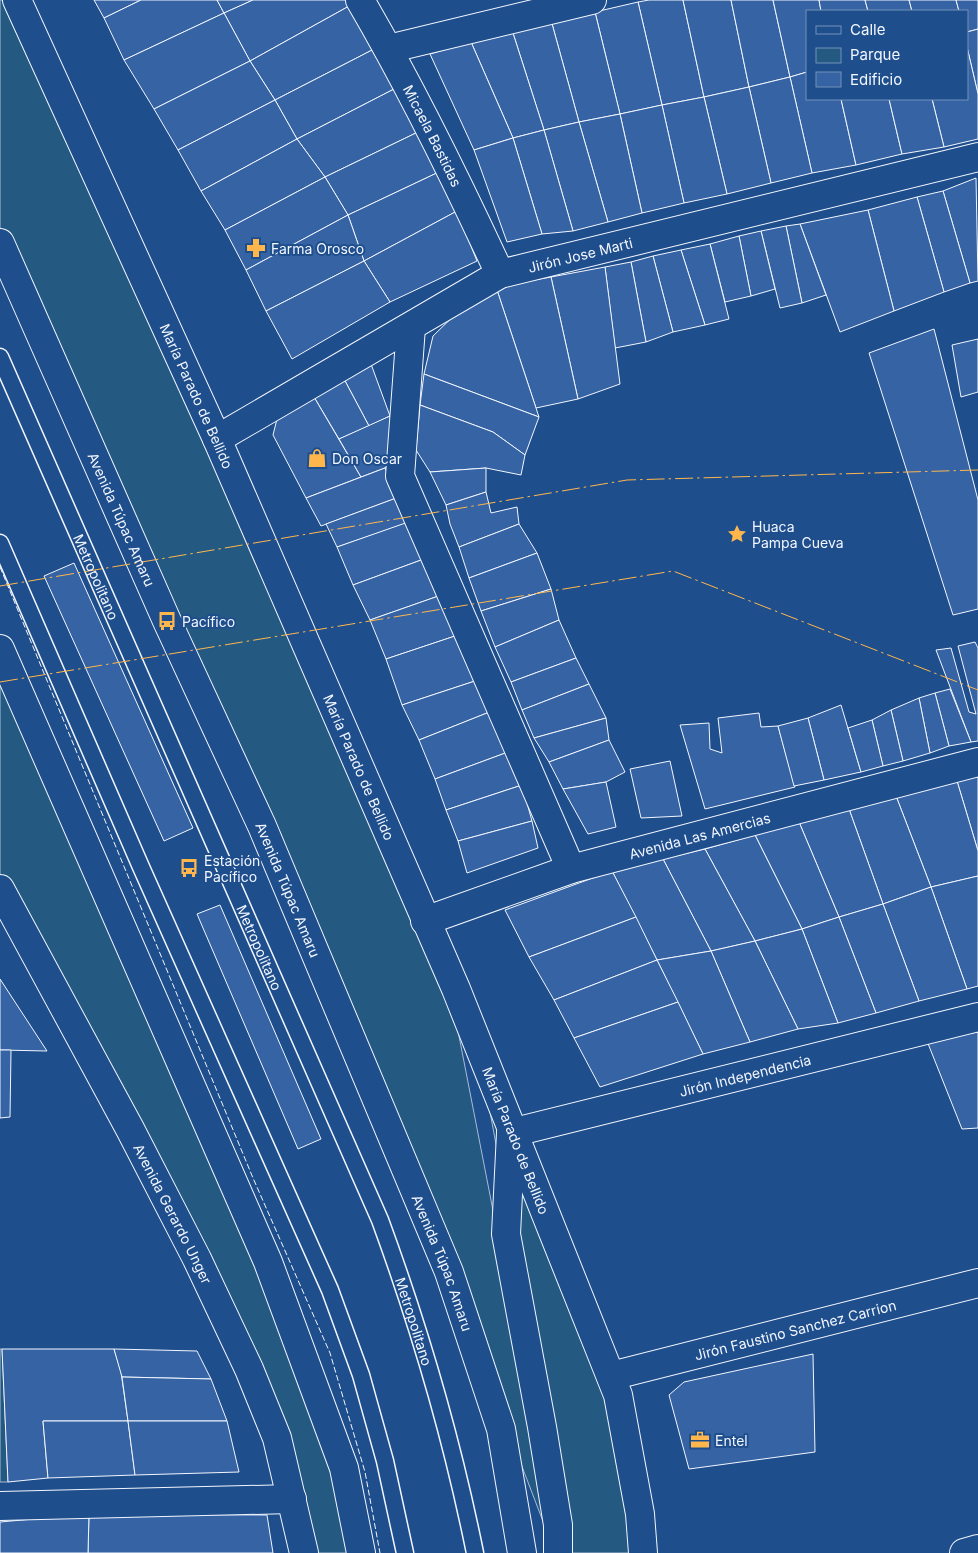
<svg xmlns="http://www.w3.org/2000/svg" width="978" height="1553" font-family="Inter,sans-serif">
  <style>
    .green { fill: #245a82; stroke: #a8bbd7 }
    .building { fill: #3563a3; stroke: #f2f6ff }
    .lines { fill: none; stroke-linecap: round; stroke-linejoin: round }
    .lane-casing { stroke: #f2f6ff; stroke-width: 19 }
    .street-casing { stroke: #f2f6ff; stroke-width: 30 }
    .secondary-casing { stroke: #f2f6ff; stroke-width: 30 }
    .primary-casing { stroke: #f2f6ff; stroke-width: 30 }
    .lane { stroke: #1f4e8c; stroke-width: 16 }
    .street { stroke: #1f4e8c; stroke-width: 28 }
    .secondary { stroke: #1f4e8c; stroke-width: 28 }
    .primary { stroke: #1f4e8c; stroke-width: 28 }
    .fence { stroke: #f2f6ff; stroke-width: 1; stroke-dasharray: 6 2.5; stroke-linecap: butt }
    .power { stroke: #ffb74d; stroke-width: 1; stroke-dasharray: 18 4 2.5 4; stroke-linecap: butt }
    .labels { text-anchor: middle; dominant-baseline: central; stroke-width: 4; stroke-linejoin: round; paint-order: stroke }
    .street-label { font-size: 14px; fill: #f2f6ff; stroke: #1f4e8c }
    .poi-label { font-size: 14px; fill: #f2f6ff; stroke: #1f4e8c; text-anchor: start }
  </style>
  <rect width="100%" height="100%" fill="#1f4e8c"/>
  <!-- green -->
  <g class="green">
    <polygon points="0,0 8,0 451,995 528,1390 549,1537 508,1430 160,592 0,228"/>
    <polygon points="0,668 244,1220 339,1468 354,1553 311,1553 281,1437 27,925 0,875"/>
    <polygon points="483,1075 606,1380 636,1553 564,1553 543,1394"/>
    <polygon points="0,1349 2,1349 8,1482 0,1482"/>
  </g>
  <!-- building -->
  <g class="building">
    <polygon points="94,0 141,0 104,18"/>
    <polygon points="141,0 217,0 224,13 124,60 104,18"/>
    <polygon points="217,0 253,0 224,13"/>
    <polygon points="253,0 348,0 351,5 250,61 224,13"/>
    <polygon points="649,0 683,0 704,97 662,105 638,2"/>
    <polygon points="683,0 731,0 749,87 704,97"/>
    <polygon points="731,0 773,0 790,77 749,87"/>
    <polygon points="773,0 819,0 821,11 807,11 807,72 790,77"/>
    <polygon points="819,0 865,0 868,11 821,11"/>
    <polygon points="865,0 909,0 912,11 868,11"/>
    <polygon points="909,0 956,0 959,11 912,11"/>
    <polygon points="956,0 978,0 978,29 967,32 967,11 959,11"/>
    <polygon points="638,2 662,105 620,114 595,12"/>
    <polygon points="351,5 376,48 275,100 250,61"/>
    <polygon points="595,12 620,114 579,122 551,20"/>
    <polygon points="224,13 250,61 154,109 124,60"/>
    <polygon points="551,20 579,122 544,130 512,30"/>
    <polygon points="978,29 978,94 967,47 967,32"/>
    <polygon points="512,30 544,130 513,138 471,42"/>
    <polygon points="471,42 513,138 474,150 430,54"/>
    <polygon points="967,47 978,94 978,139 944,147 932,99 967,99"/>
    <polygon points="376,48 396,88 297,139 275,100"/>
    <polygon points="250,61 275,100 178,150 154,109"/>
    <polygon points="807,72 807,99 841,99 856,165 812,173 790,77"/>
    <polygon points="790,77 812,173 771,183 749,87"/>
    <polygon points="749,87 771,183 727,194 704,97"/>
    <polygon points="396,88 420,131 325,177 297,139"/>
    <polygon points="704,97 727,194 684,203 662,105"/>
    <polygon points="841,99 889,99 902,154 856,165"/>
    <polygon points="889,99 932,99 944,147 902,154"/>
    <polygon points="275,100 297,139 201,191 178,150"/>
    <polygon points="662,105 684,203 642,213 620,114"/>
    <polygon points="620,114 642,213 608,222 579,122"/>
    <polygon points="579,122 608,222 573,231 544,130"/>
    <polygon points="544,130 573,231 542,234 513,138"/>
    <polygon points="420,131 441,171 348,215 325,177"/>
    <polygon points="513,138 542,234 507,242 474,150"/>
    <polygon points="297,139 325,177 225,230 201,191"/>
    <polygon points="441,171 457,211 364,261 348,215"/>
    <polygon points="325,177 348,215 246,270 225,230"/>
    <polygon points="976,178 978,281 970,283 943,191"/>
    <polygon points="943,191 970,283 944,292 917,197"/>
    <polygon points="917,197 944,292 894,311 868,210"/>
    <polygon points="868,210 894,311 840,332 800,224"/>
    <polygon points="457,211 477,261 390,302 364,261"/>
    <polygon points="348,215 364,261 266,311 246,270"/>
    <polygon points="800,224 826,295 802,303 786,226"/>
    <polygon points="786,226 802,303 780,308 761,231"/>
    <polygon points="761,231 775,289 751,296 739,236"/>
    <polygon points="739,236 751,296 725,302 710,244"/>
    <polygon points="710,244 729,319 705,325 681,250"/>
    <polygon points="681,250 705,325 673,332 653,256"/>
    <polygon points="653,256 673,332 646,342 631,262"/>
    <polygon points="364,261 390,302 292,359 266,311"/>
    <polygon points="631,262 646,342 615,348 605,267"/>
    <polygon points="605,267 620,384 578,399 551,277"/>
    <polygon points="551,277 578,399 536,408 496,287"/>
    <polygon points="496,287 539,417 424,374 433,336 468,302"/>
    <polygon points="934,329 978,500 978,609 953,615 869,353"/>
    <polygon points="978,339 978,392 961,397 952,345"/>
    <polygon points="371,364 390,416 369,426 344,379"/>
    <polygon points="424,374 539,417 525,455 493,432 420,405"/>
    <polygon points="344,379 369,426 339,439 314,397"/>
    <polygon points="314,397 361,477 306,498 273,435 277,419"/>
    <polygon points="420,405 493,432 525,455 521,475 486,468 430,472 416,450"/>
    <polygon points="390,416 397,460 385,468 361,477 339,439"/>
    <polygon points="385,468 399,497 321,526 306,498"/>
    <polygon points="486,468 486,492 446,505 430,472"/>
    <polygon points="486,492 491,513 517,507 519,524 459,547 450,524 446,505"/>
    <polygon points="399,497 410,522 337,547 326,524"/>
    <polygon points="414,520 432,556 353,585 337,547"/>
    <polygon points="519,524 537,553 469,578 459,547"/>
    <polygon points="537,553 551,589 481,611 469,578"/>
    <polygon points="432,556 447,593 370,620 353,585"/>
    <polygon points="74,563 193,828 164,841 44,576"/>
    <polygon points="551,589 559,620 495,647 481,611"/>
    <polygon points="447,593 464,633 386,659 370,620"/>
    <polygon points="559,620 576,658 511,682 495,647"/>
    <polygon points="464,633 481,679 402,705 386,659"/>
    <polygon points="975,642 978,648 978,741 971,742 936,650 951,648 969,712 976,714 958,646"/>
    <polygon points="576,658 589,684 522,710 511,682"/>
    <polygon points="481,679 492,711 419,740 402,705"/>
    <polygon points="589,684 606,718 534,738 522,710"/>
    <polygon points="950,689 971,742 949,746 935,693"/>
    <polygon points="935,693 949,746 930,753 919,698"/>
    <polygon points="919,698 930,753 903,761 891,710"/>
    <polygon points="841,705 861,772 824,780 808,718"/>
    <polygon points="891,710 903,761 883,766 872,720"/>
    <polygon points="492,711 508,752 435,779 419,740"/>
    <polygon points="759,713 761,727 778,726 795,787 705,809 680,725 709,723 710,749 722,753 718,718"/>
    <polygon points="606,718 609,740 549,762 534,738"/>
    <polygon points="808,718 824,780 794,786 778,726"/>
    <polygon points="872,720 883,766 861,772 848,728"/>
    <polygon points="609,740 625,772 606,782 563,789 549,762"/>
    <polygon points="508,752 522,785 446,810 435,779"/>
    <polygon points="670,761 682,816 641,818 630,769"/>
    <polygon points="978,775 978,851 957,781"/>
    <polygon points="957,781 978,851 978,876 931,887 896,796"/>
    <polygon points="606,782 616,827 588,834 563,789"/>
    <polygon points="522,785 532,821 458,841 446,810"/>
    <polygon points="896,796 931,887 883,904 849,809"/>
    <polygon points="849,809 883,904 839,917 799,822"/>
    <polygon points="532,821 538,848 467,873 458,841"/>
    <polygon points="799,822 839,917 802,929 755,835"/>
    <polygon points="755,835 802,929 755,941 705,849"/>
    <polygon points="705,849 755,941 711,951 663,859"/>
    <polygon points="663,859 711,951 657,960 612,871"/>
    <polygon points="612,871 636,917 529,957 505,910"/>
    <polygon points="978,876 978,986 967,989 931,887"/>
    <polygon points="931,887 967,989 919,1001 883,904"/>
    <polygon points="883,904 919,1001 876,1013 839,917"/>
    <polygon points="220,905 321,1139 298,1149 197,914"/>
    <polygon points="636,917 657,960 554,1000 529,957"/>
    <polygon points="839,917 876,1013 838,1023 802,929"/>
    <polygon points="802,929 838,1023 798,1029 755,941"/>
    <polygon points="755,941 798,1029 750,1042 711,951"/>
    <polygon points="711,951 750,1042 703,1054 657,960"/>
    <polygon points="657,960 678,1002 574,1038 554,1000"/>
    <polygon points="0,979 47,1051 0,1050"/>
    <polygon points="678,1002 703,1054 600,1087 574,1038"/>
    <polygon points="978,1032 978,1128 962,1129 927,1041"/>
    <polygon points="0,1050 11,1050 10,1117 0,1118"/>
    <polygon points="2,1349 114,1349 121,1372 128,1421 43,1421 48,1478 8,1482"/>
    <polygon points="114,1349 197,1351 211,1379 122,1377"/>
    <polygon points="813,1354 815,1452 689,1469 669,1395 684,1382"/>
    <polygon points="122,1377 211,1379 227,1421 128,1421"/>
    <polygon points="43,1421 128,1421 135,1475 48,1478"/>
    <polygon points="128,1421 227,1421 239,1472 135,1475"/>
    <polygon points="89,1514 267,1515 273,1553 88,1553"/>
    <polygon points="89,1514 88,1553 0,1553 0,1522"/>
  </g>
  <g class="lines">
    <!-- lane casing -->
    <g class="lane-casing">
      <g id="lane">
        <path id="s1" d="M0,357L380,1220C420,1329 452,1439 475,1553"/>
        <polyline points="0,543 141,867 330,1290 361,1375 385,1461 405,1553"/>
      </g>
    </g>
    <!-- street casing -->
    <g class="street-casing">
      <g id="street">
        <path id="s2" d="M360,0C412,89 457,181 500,274"/>
        <polyline points="388,49 592,0"/>
        <polyline points="411,327 400,476 571,869"/>
        <path id="s3" d="M425,921L571,869L978,762"/>
        <path id="s4" d="M511,1133L978,1017"/>
        <path id="s5" d="M611,1376L978,1283"/>
        <polyline points="0,1506 292,1499"/>
        <polyline points="964,1553 978,1549"/>
      </g>
    </g>
    <!-- secondary casing -->
    <g class="secondary-casing">
      <g id="secondary">
        <path id="s6" d="M17,0L217,439L456,989L618,1395L640,1514L643,1553"/>
        <path id="s7" d="M217,439L500,274L978,157"/>
        <path id="s8" d="M0,889L130,1129L197,1259L249,1369L277,1438L304,1553"/>
      </g>
    </g>
    <!-- primary casing -->
    <g class="primary-casing">
      <g id="primary">
        <path id="s9" d="M0,243L167,621L262,826L449,1272L501,1429L522,1553"/>
        <polyline points="0,649 268,1262 344,1468 361,1553"/>
        <polyline points="511,1133 506,1234 542,1427 558,1525 558,1553"/>
      </g>
    </g>
    <!-- lane -->
    <use href="#lane" class="lane"/>
    <!-- street -->
    <use href="#street" class="street"/>
    <!-- secondary -->
    <use href="#secondary" class="secondary"/>
    <!-- primary -->
    <use href="#primary" class="primary"/>
    <!-- fence -->
    <polyline class="fence" points="0,567 253,1178 330,1353 365,1472 380,1553"/>
    <!-- power -->
    <g class="power">
      <polyline points="0,586 627,480 978,470"/>
      <polyline points="0,682 673,571 978,690"/>
    </g>
  </g>
  <!-- icons -->
  <defs>
    <g id="pharmacy-bare" transform="scale(1.5)"><path d="M-2-6h4v4h4v4h-4v4h-4v-4h-4v-4h4Z" fill="#ffb74d" stroke="#1f4e8c" stroke-width="2.5" paint-order="stroke"/></g>
    <g id="shop-bare" transform="scale(1.5)"><path d="M-5-2.5h2.3a2.7 3.5 0 0 1 5.4 0H5L5.5 6h-11ZM-1.5-2.5h3a1.5 2.3 0 0 0-3 0Z" fill="#ffb74d" stroke="#1f4e8c" stroke-width="2.5" paint-order="stroke"/></g>
    <g id="sight-bare" transform="scale(1.5)"><path d="M0-6L1.8-2.2L6-1.7L2.9 1.2L3.7 5.4L0 3.3L-3.7 5.4L-2.9 1.2L-6-1.7L-1.8-2.2Z" fill="#ffb74d" stroke="#1f4e8c" stroke-width="2.5" paint-order="stroke"/></g>
    <g id="bus-bare" transform="scale(1.5)"><path d="M-5-6H5V4H4V6H2V4H-2V6H-4V4H-5ZM-3.5-4V0h7V-4ZM-3.5 1.2v1.5H-2V1.2ZM2 1.2v1.5H3.5V1.2Z" fill="#ffb74d" stroke="#1f4e8c" stroke-width="2.5" paint-order="stroke"/></g>
    <g id="office-bare" transform="scale(1.5)"><path d="M-6-3h4V-5.5h4V-3h4V5H-6ZM-1-4.5V-3h2v-1.5ZM-6 0V1H6V0Z" fill="#ffb74d" stroke="#1f4e8c" stroke-width="2.5" paint-order="stroke"/></g>
  </defs>
  <g fill-rule="evenodd">
    <use href="#pharmacy-bare" x="256" y="248"/>
    <use href="#shop-bare" x="317" y="458"/>
    <use href="#sight-bare" x="737" y="534"/>
    <use href="#bus-bare" x="167" y="621"/>
    <use href="#bus-bare" x="189" y="868"/>
    <use href="#office-bare" x="700" y="1440"/>
  </g>
  <g class="labels">
    <!-- street labels -->
    <g class="street-label">
      <text stroke="none"><textPath href="#s2" startOffset="154">Micaela Bastidas</textPath></text>
      <text stroke="none"><textPath href="#s7" startOffset="410">Jirón Jose Marti</textPath></text>
      <text stroke="none"><textPath href="#s6" startOffset="435">María Parado de Bellido</textPath></text>
      <text stroke="none"><textPath href="#s9" startOffset="302">Avenida Túpac Amaru</textPath></text>
      <text stroke="none"><textPath href="#s1" startOffset="240">Metropolitano</textPath></text>
      <text stroke="none"><textPath href="#s6" startOffset="840">María Parado de Bellido</textPath></text>
      <text stroke="none"><textPath href="#s3" startOffset="288">Avenida Las Amercias</textPath></text>
      <text stroke="none"><textPath href="#s9" startOffset="708">Avenida Túpac Amaru</textPath></text>
      <text stroke="none"><textPath href="#s1" startOffset="645">Metropolitano</textPath></text>
      <text stroke="none"><textPath href="#s4" startOffset="241">Jirón Independencia</textPath></text>
      <text stroke="none"><textPath href="#s6" startOffset="1245">María Parado de Bellido</textPath></text>
      <text stroke="none"><textPath href="#s8" startOffset="368">Avenida Gerardo Unger</textPath></text>
      <text stroke="none"><textPath href="#s9" startOffset="1112">Avenida Túpac Amaru</textPath></text>
      <text stroke="none"><textPath href="#s1" startOffset="1050">Metropolitano</textPath></text>
      <text stroke="none"><textPath href="#s5" startOffset="190">Jirón Faustino Sanchez Carrion</textPath></text>
    </g>
    <!-- poi labels -->
    <g class="poi-label">
      <text x="271" y="248">Farma Orosco</text>
      <text x="332" y="458">Don Oscar</text>
      <text x="752" y="526">Huaca<tspan x="752" dy="16">Pampa Cueva</tspan></text>
      <text x="182" y="621">Pacífico</text>
      <text x="204" y="860">Estación<tspan x="204" dy="16">Pacífico</tspan></text>
      <text x="715" y="1440">Entel</text>
    </g>
  </g>
  <!-- legend -->
  <rect x="806" y="10" width="162" height="90" fill="#1f4e8c" stroke="#7391ba"/>
  <rect x="816" y="26" width="25" height="8" fill="#1f4e8c" stroke="#7391ba"/>
  <text x="850" y="35" font-size="15" fill="#f2f6ff">Calle</text>
  <rect x="816" y="48" width="25" height="15" fill="#245a82" stroke="#7391ba"/>
  <text x="850" y="60" font-size="15" fill="#f2f6ff">Parque</text>
  <rect x="816" y="72" width="25" height="15" fill="#3563a3" stroke="#7391ba"/>
  <text x="850" y="85" font-size="15" fill="#f2f6ff">Edificio</text>
</svg>
